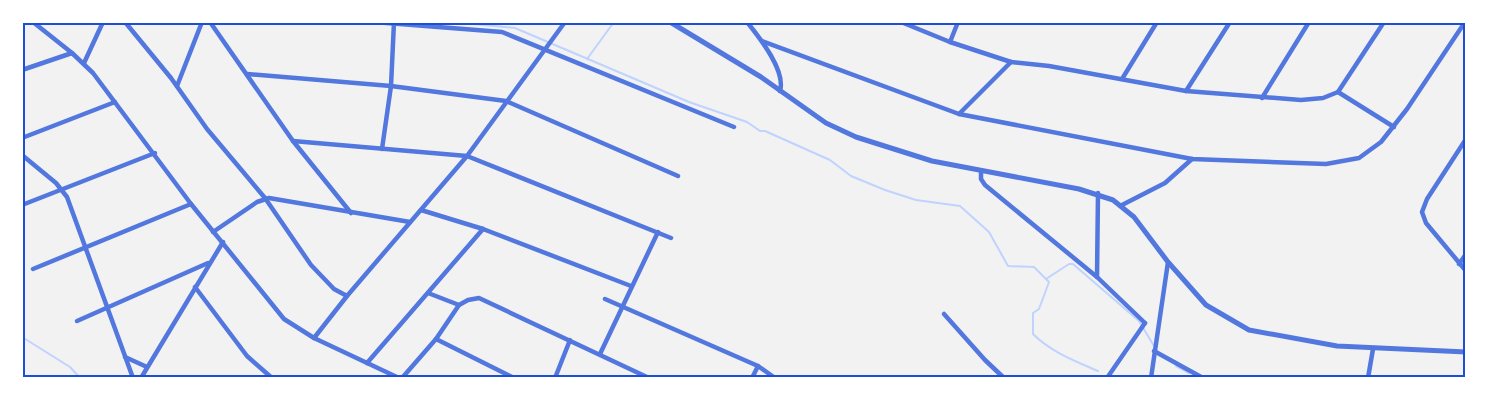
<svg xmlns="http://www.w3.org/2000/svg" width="1488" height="400" font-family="'Roboto Condensed',sans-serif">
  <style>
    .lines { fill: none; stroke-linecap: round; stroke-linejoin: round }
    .stream { stroke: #bfd3fe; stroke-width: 2 }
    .minor { stroke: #5277de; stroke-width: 4.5 }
    .tertiary { stroke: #5277de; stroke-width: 5 }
    .neatline { fill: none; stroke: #1d4ed8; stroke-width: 2 }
  </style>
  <rect width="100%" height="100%" fill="#f2f2f2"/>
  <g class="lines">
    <!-- stream -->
    <g class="stream">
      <path d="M452,22L515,28L689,102L747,122L760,131H765L830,160L851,176L885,190L916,200L960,206L989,232L1008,266L1034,267L1049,282L1039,309L1033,313V334C1051,352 1075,361 1098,371"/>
      <polyline points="587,59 614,22"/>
      <polyline points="1046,279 1069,264 1073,264 1139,321 1154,346"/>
      <polyline points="22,337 70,367 80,378"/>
      <polyline points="1176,366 1189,373"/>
    </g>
    <!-- minor -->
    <g class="minor">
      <polyline points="33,22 72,53 93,73 191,204 284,319 314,338 399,378"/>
      <polyline points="125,22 171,78 207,129 265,198 311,265 334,289 347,296"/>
      <polyline points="210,22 293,141 351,213"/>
      <polyline points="374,22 502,32 734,127"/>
      <path d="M747,22C760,38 786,71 780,91"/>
      <polyline points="901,22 950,42 1011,62 1049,66 1186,91 1301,100 1323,98 1338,92 1384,22"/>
      <polyline points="762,41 959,114 1192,159 1326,164 1359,158 1381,142 1407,109 1465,22"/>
      <polyline points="950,42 958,22"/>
      <polyline points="84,63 103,22"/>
      <polyline points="22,70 72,53"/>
      <polyline points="247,74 391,86 506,101 678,176"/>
      <polyline points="1122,79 1157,22"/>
      <polyline points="177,86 202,22"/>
      <polyline points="1186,91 1230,22"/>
      <polyline points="1338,92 1394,127"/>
      <polyline points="1262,98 1309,22"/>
      <polyline points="959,114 1011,62"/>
      <polyline points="22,138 115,102"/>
      <polyline points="1466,139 1427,199 1422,212 1426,223 1466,271"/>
      <polyline points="293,141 467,156 671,238"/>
      <polyline points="382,149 391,86 394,22"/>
      <polyline points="22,155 56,183 67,197 133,378"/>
      <polyline points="981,172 981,179 985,185 1097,277 1145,323"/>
      <polyline points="22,205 155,153"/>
      <polyline points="1122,205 1165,183 1192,159"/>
      <polyline points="421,210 483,229 631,286"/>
      <polyline points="213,232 257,202 269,198 410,222"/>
      <polyline points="1459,264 1466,254"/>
      <polyline points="33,269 191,204"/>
      <polyline points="1097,277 1098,193"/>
      <polyline points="195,287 247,356 272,378"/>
      <polyline points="428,293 459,305"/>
      <polyline points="605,299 758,366 775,378"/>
      <polyline points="944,314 985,360 1004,378"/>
      <polyline points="77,321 208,263"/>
      <polyline points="314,338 347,296 467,156 565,22"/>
      <polyline points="436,339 514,378"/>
      <polyline points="1154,351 1203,378"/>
      <polyline points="600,354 658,232"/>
      <polyline points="125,357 147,367"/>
      <polyline points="367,363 483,229"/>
      <polyline points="141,378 223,242"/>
      <polyline points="402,378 436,339 459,305 468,300 479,298 649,378"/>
      <polyline points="555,378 570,340"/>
      <polyline points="752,378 758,366"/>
      <polyline points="1107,378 1145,323"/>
      <polyline points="1151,378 1168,262"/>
      <polyline points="1368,378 1373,349"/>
    </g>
    <!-- tertiary -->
    <polyline class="tertiary" points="670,22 761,77 826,123 856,137 932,161 1079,189 1113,200 1134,217 1168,262 1206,305 1249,330 1337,346 1466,352"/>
  </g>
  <!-- border -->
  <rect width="1488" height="400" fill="none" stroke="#ffffff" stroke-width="48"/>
  <rect x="24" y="24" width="1440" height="352" class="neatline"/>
</svg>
